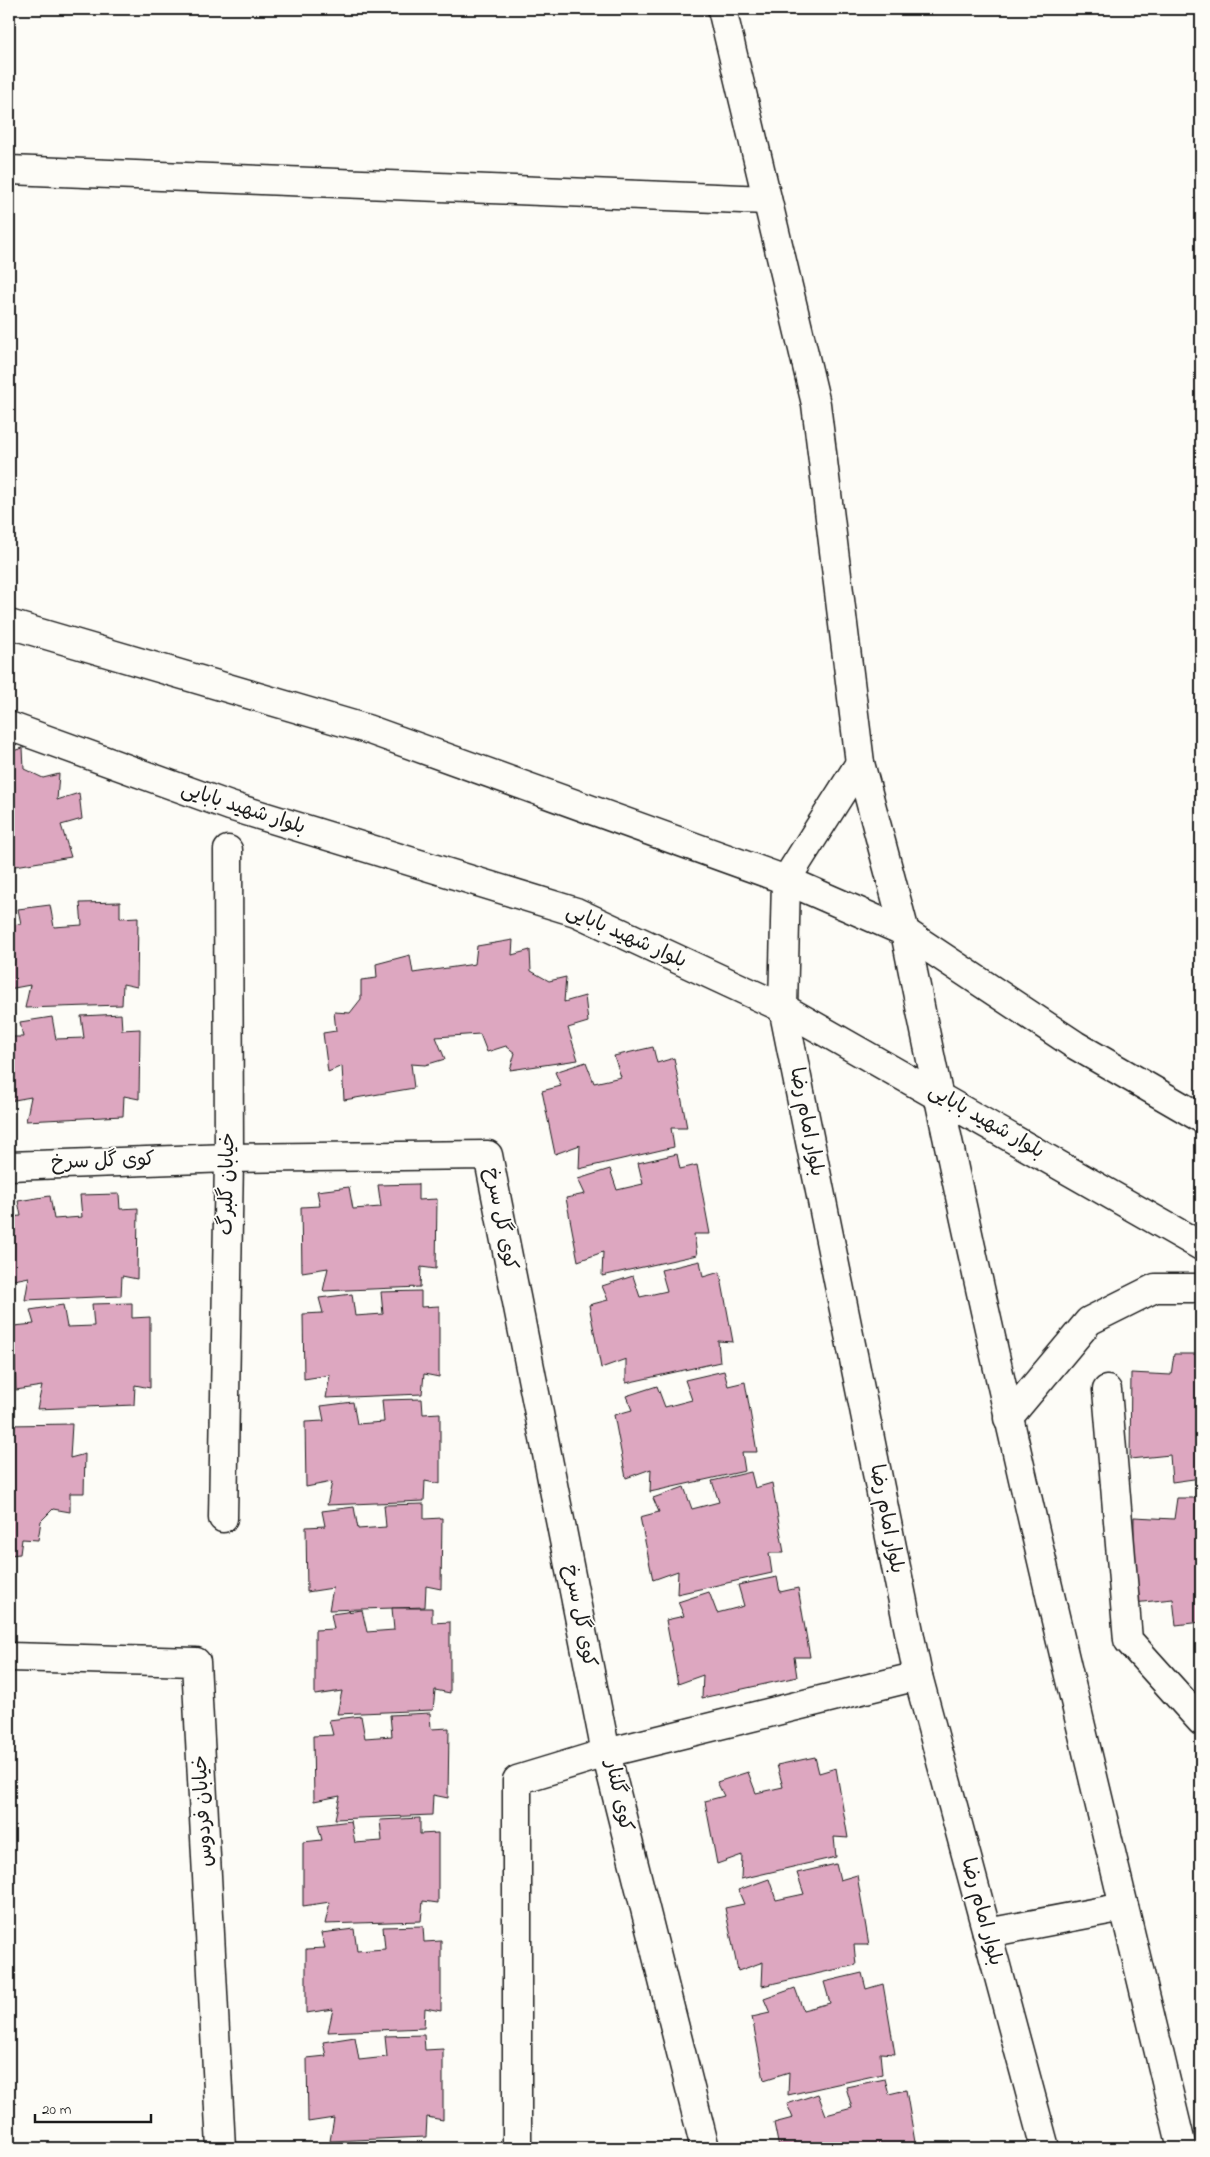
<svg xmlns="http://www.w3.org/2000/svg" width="1210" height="2157" font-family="'Indie Flower','Playpen Sans Arabic',sans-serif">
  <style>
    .building { fill: #dda7c0; stroke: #1c1c1c }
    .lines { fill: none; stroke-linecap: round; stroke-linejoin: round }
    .minor-casing { stroke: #1c1c1c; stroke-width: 31 }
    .secondary-casing { stroke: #1c1c1c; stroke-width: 31 }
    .minor { stroke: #fdfcf7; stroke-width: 28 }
    .secondary { stroke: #fdfcf7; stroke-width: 28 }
    .labels { text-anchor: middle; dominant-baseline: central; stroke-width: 4; stroke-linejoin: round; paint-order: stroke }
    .street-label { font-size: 20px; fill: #1c1c1c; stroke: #fdfcf7 }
  </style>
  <rect width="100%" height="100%" fill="#fdfcf7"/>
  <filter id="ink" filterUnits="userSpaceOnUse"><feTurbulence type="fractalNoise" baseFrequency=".02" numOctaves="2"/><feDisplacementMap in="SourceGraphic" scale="10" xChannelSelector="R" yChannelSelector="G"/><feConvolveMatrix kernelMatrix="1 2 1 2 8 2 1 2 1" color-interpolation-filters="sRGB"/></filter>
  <g filter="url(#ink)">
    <!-- building -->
    <g class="building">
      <polygon points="23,748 24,769 43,778 59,774 57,800 79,793 82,819 61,825 71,857 9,867 9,752"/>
      <polygon points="120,902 120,918 138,917 137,987 123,984 122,1005 25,1008 30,985 9,989 9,925 21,924 18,909 50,905 54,927 82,925 80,903"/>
      <polygon points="513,940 512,955 530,950 531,971 549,981 566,977 564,1002 585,996 588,1022 568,1028 578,1060 510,1070 515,1053 506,1046 487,1052 480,1034 436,1037 445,1059 425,1065 411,1064 414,1088 344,1100 342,1066 328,1072 323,1033 336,1031 334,1012 350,1013 361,999 361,980 377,978 376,964 410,955 413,973 475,964 477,946"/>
      <polygon points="121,1014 122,1030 140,1029 139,1099 124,1096 123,1116 26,1121 31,1097 9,1101 9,1037 23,1037 20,1022 52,1017 56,1039 84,1038 81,1016"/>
      <polygon points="653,1047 657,1063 674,1058 687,1128 671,1128 674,1147 579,1169 580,1145 555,1154 542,1091 561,1086 555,1072 586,1062 594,1083 621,1077 614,1056"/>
      <polygon points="677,1154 680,1169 697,1165 710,1234 694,1234 697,1255 602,1276 603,1252 578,1261 566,1198 585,1194 578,1179 610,1169 617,1190 643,1184 638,1163"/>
      <polygon points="418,1184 418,1200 437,1199 436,1269 421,1267 420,1287 323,1291 328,1268 302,1272 301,1207 320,1206 317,1191 349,1187 353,1209 381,1207 378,1185"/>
      <polygon points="119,1194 120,1209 138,1208 137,1279 122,1276 121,1296 25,1300 29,1277 9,1281 9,1217 21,1216 18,1201 50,1196 54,1219 82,1217 80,1195"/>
      <polygon points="700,1261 703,1277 720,1272 733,1342 718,1341 720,1362 626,1383 626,1359 601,1368 589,1305 608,1300 602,1286 633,1276 640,1297 667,1291 661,1270"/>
      <polygon points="421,1291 421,1307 439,1306 439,1377 424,1374 422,1394 326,1398 330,1375 304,1379 303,1314 323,1313 319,1298 352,1294 355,1316 383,1314 381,1292"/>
      <polygon points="132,1303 132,1318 150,1317 150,1388 135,1385 134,1405 37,1409 42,1386 16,1390 14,1326 34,1324 30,1310 63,1305 67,1327 94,1326 92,1304"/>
      <polygon points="1174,1354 1201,1354 1201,1478 1172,1482 1170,1455 1130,1459 1131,1373 1171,1375"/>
      <polygon points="724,1371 728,1386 745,1382 757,1452 742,1452 745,1471 650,1492 651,1469 626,1478 614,1415 632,1410 626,1396 657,1386 665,1407 692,1400 685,1380"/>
      <polygon points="422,1399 423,1414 440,1413 440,1484 425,1481 424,1501 327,1505 332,1482 306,1487 305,1422 324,1421 321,1406 353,1402 357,1424 384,1422 382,1400"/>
      <polygon points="72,1424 70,1458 85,1454 84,1493 70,1493 70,1512 53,1509 41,1521 38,1540 22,1539 20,1554 9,1555 9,1425"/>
      <polygon points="751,1472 755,1488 772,1483 784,1553 769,1553 772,1573 677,1594 678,1571 653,1580 640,1517 659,1512 653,1498 684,1487 692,1509 719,1502 712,1481"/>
      <polygon points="1177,1498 1201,1498 1201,1622 1176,1625 1173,1599 1133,1603 1134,1517 1174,1519"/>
      <polygon points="424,1504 424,1519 442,1518 441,1589 426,1586 425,1607 329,1610 333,1588 307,1592 306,1527 325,1526 322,1511 354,1507 358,1529 386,1527 384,1505"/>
      <polygon points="777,1577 780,1592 798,1588 810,1657 794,1657 797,1677 702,1698 703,1675 678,1684 666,1620 684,1616 678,1602 709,1592 717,1613 744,1606 738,1585"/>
      <polygon points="392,1608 432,1608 432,1623 450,1622 450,1693 435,1690 433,1710 337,1714 342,1691 315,1695 315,1630 334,1629 331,1614 362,1610 367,1632 394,1630"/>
      <polygon points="430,1713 431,1729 449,1728 448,1798 433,1795 432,1815 335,1819 340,1796 314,1801 313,1736 333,1735 329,1720 361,1716 365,1738 392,1736 390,1715"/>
      <polygon points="815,1757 819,1773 836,1768 848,1838 834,1837 836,1857 741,1879 742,1855 717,1864 705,1801 724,1796 717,1782 748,1772 756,1793 783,1787 777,1765"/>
      <polygon points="420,1818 420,1834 438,1833 438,1903 423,1901 421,1921 325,1924 330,1902 303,1906 303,1842 322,1840 318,1825 351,1821 355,1843 382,1841 380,1820"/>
      <polygon points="836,1864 840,1880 857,1875 869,1945 854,1945 856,1965 762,1986 763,1962 738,1971 725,1908 744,1904 738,1890 769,1879 776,1900 804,1894 797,1873"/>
      <polygon points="423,1926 424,1942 441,1941 441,2011 425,2008 424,2028 328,2032 333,2009 306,2013 306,1949 325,1948 321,1933 354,1929 357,1951 385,1949 383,1927"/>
      <polygon points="862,1973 866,1989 883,1984 895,2054 880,2053 882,2074 788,2095 789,2072 764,2080 752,2017 770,2013 764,1999 795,1988 803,2010 830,2003 824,1982"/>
      <polygon points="424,2035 425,2050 443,2049 443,2120 427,2117 426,2137 330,2141 334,2118 308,2122 307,2058 326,2056 323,2042 355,2037 359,2060 387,2057 385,2036"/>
      <polygon points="885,2079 889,2094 906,2090 916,2148 779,2148 774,2123 793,2118 787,2104 818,2094 826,2115 852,2108 846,2087"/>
      <polygon points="418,2144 418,2148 379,2148 378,2145"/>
    </g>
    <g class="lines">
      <!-- minor casing -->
      <g class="minor-casing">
        <g id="minor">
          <polyline points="722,9 816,404 860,763 905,932"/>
          <polyline points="9,170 767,200"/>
          <polyline points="786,880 860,763"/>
          <polyline points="9,1166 229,1158 488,1155 606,1753 517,1780 517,2148"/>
          <polyline points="1107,1390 1128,1640 1201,1721"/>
          <polyline points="223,1518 229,1158 228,850"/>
          <polyline points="9,1657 196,1662 221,2148"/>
          <polyline points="705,2148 606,1753 918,1676"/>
        </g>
      </g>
      <!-- secondary casing -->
      <g class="secondary-casing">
        <g id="secondary">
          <polyline points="9,624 367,729 786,880 905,932 1075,1045 1201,1118"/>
          <polyline points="9,726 230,806 576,912 783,1008 1201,1246"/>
          <polyline points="786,880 783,1008 918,1676 1045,2148"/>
          <path d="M905,932C986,1340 1085,1744 1182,2148"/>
          <polyline points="1008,1418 1089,1321 1155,1288 1201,1288"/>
          <polyline points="987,1933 1124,1907"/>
        </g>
      </g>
      <!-- minor -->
      <use href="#minor" class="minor"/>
      <!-- secondary -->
      <use href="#secondary" class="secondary"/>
    </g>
  </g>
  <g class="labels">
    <!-- street labels -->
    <g class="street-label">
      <text transform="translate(243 809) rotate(18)">بلوار شهید بابایی</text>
      <text transform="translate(626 937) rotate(24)">بلوار شهید بابایی</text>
      <text transform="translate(806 1122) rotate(79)">بلوار امام رضا</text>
      <text transform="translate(986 1122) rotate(30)">بلوار شهید بابایی</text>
      <text transform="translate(103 1162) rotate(-2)">کوی گل سرخ</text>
      <text transform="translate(228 1184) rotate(-89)">خیابان گلبرگ</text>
      <text transform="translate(500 1219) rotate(79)">کوی گل سرخ</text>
      <text transform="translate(886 1519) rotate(79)">بلوار امام رضا</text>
      <text transform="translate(579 1616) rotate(79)">کوی گل سرخ</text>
      <text transform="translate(618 1796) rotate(78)">کوی گلنار</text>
      <text transform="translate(204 1811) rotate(-93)">خیابان فردوس</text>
      <text transform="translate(981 1912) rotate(75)">بلوار امام رضا</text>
    </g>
  </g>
  <!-- margin -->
  <rect width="1210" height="2157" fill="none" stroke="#fdfcf7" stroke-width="30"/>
  <rect x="15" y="15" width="1180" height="2127" fill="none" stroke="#1c1c1c" stroke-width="2" filter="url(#ink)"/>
  <!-- scale -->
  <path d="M35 2114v8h116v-8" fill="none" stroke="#1c1c1c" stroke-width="2.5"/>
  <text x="42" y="2114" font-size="15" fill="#1c1c1c" stroke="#fdfcf7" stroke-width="4" paint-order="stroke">20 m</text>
</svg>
